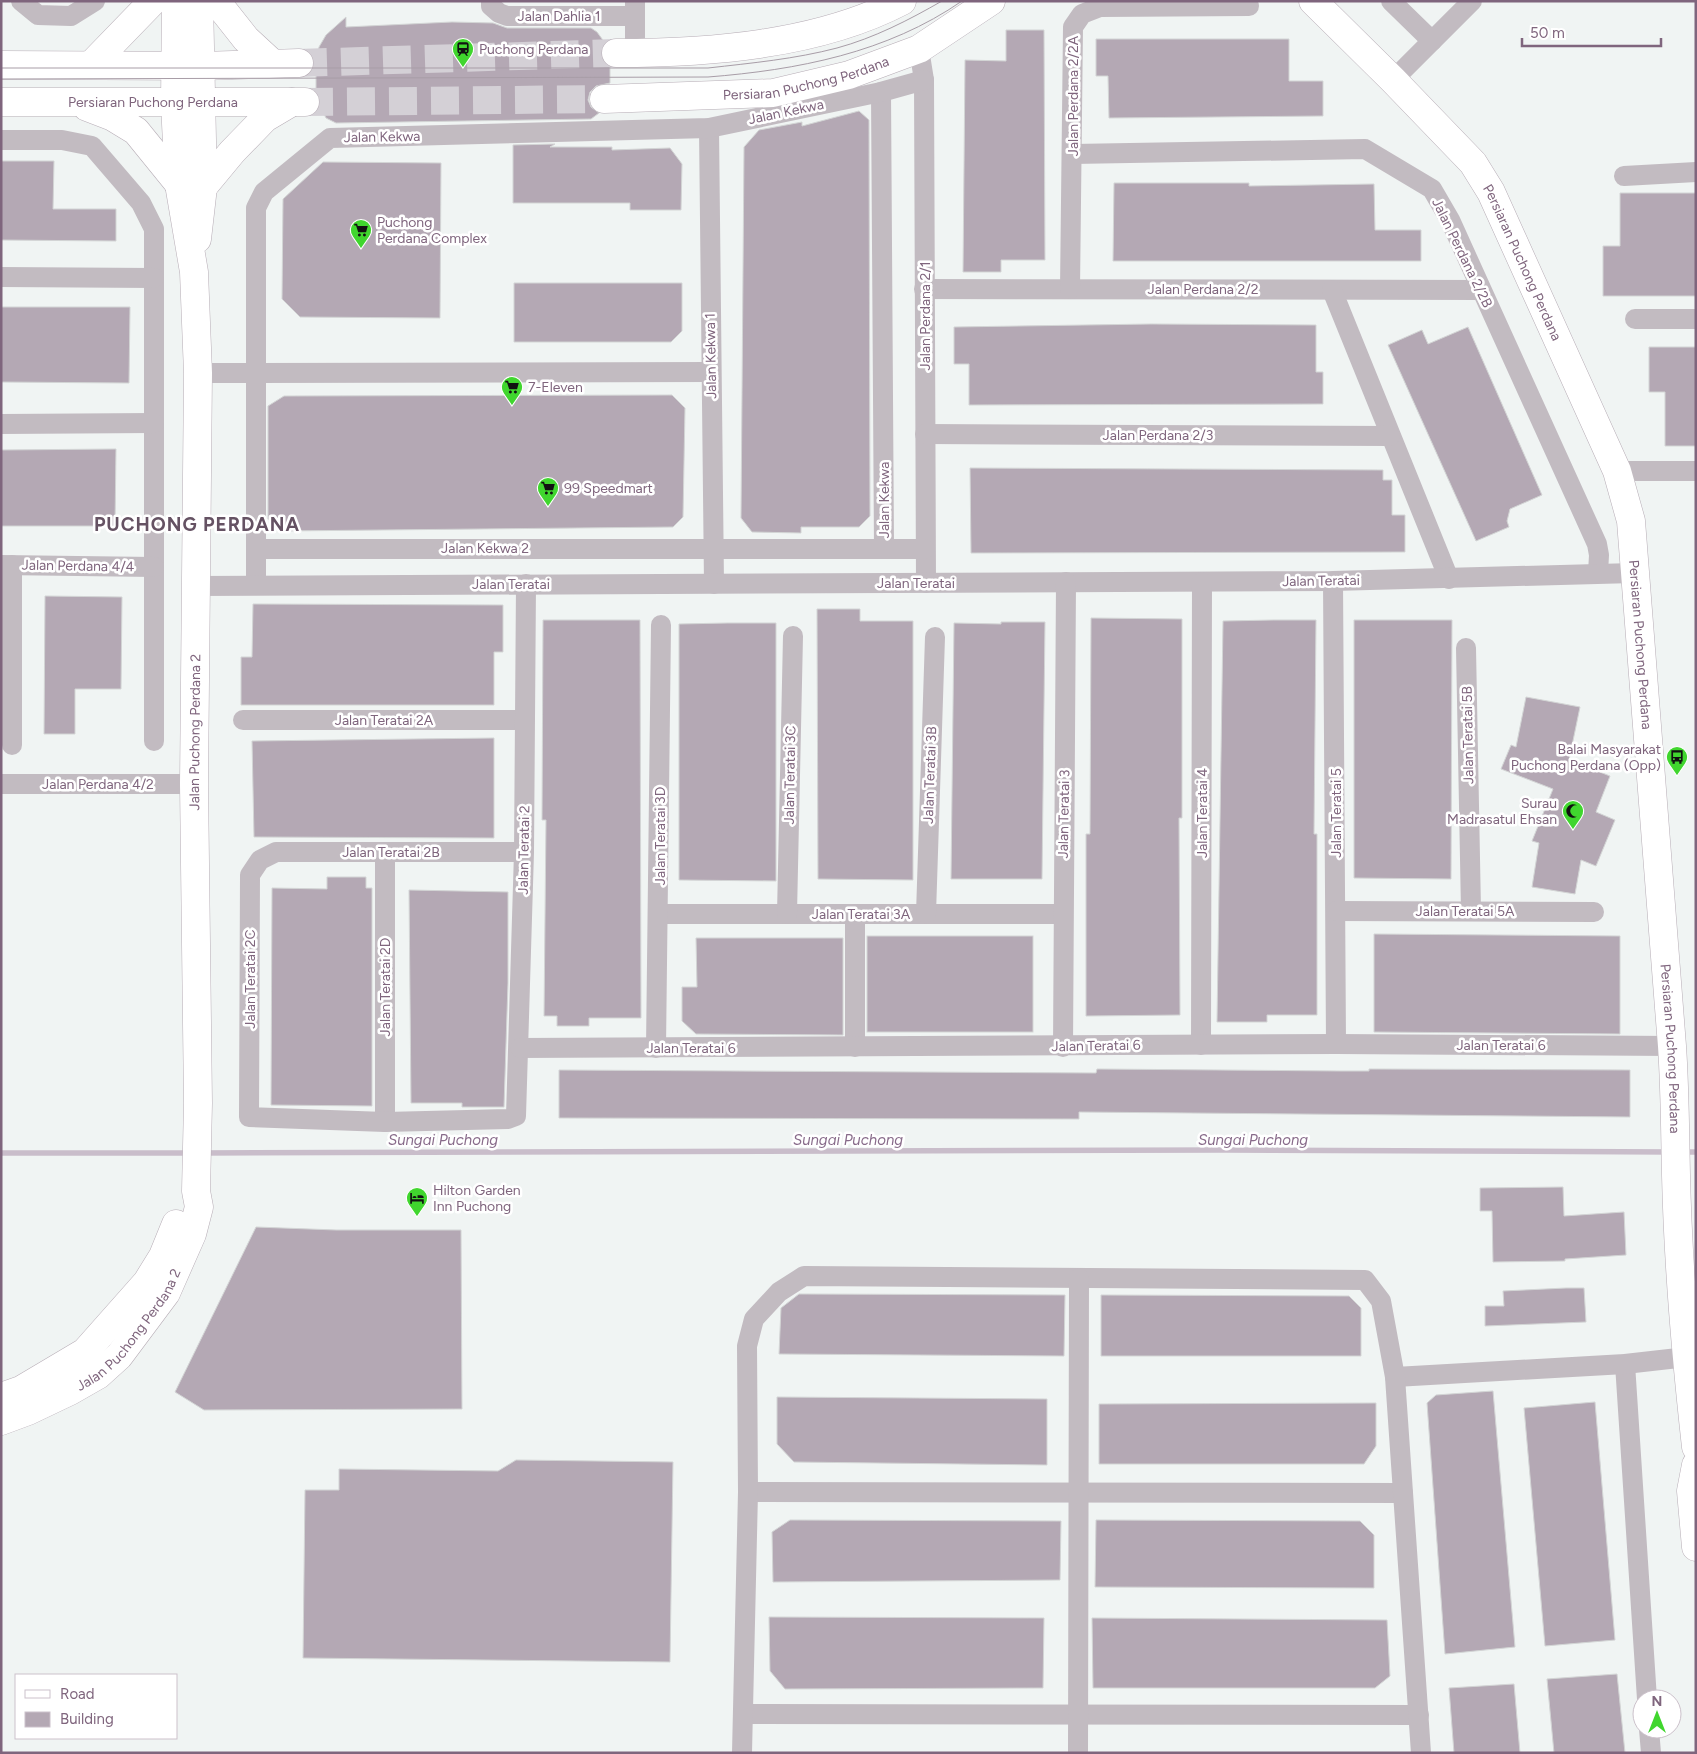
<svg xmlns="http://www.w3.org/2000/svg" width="1697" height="1754" font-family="Figtree,sans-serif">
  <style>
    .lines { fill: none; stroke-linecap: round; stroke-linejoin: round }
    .stream { stroke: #c9bdca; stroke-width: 5.5 }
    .building { fill: #b4a8b4; stroke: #d3d5d5 }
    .secondary-tunnel { stroke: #d4d0d6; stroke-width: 28; stroke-dasharray: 28 14; stroke-linecap: butt }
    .secondary-casing { stroke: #b7adb6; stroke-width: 29 }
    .street { stroke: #c2bbc1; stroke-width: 20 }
    .secondary { stroke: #fff; stroke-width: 28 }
    .tram { stroke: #a89da7; stroke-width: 1 }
    .labels { text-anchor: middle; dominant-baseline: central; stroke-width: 5; stroke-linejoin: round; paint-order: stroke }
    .street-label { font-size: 14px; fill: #7f657d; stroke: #fff }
    .poi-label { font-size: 14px; fill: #7f657d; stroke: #fff; text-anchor: start }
    .water-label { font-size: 15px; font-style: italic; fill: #886b8a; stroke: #fff }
    .district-label { font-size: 19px; font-weight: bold; letter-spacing: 1px; fill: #655263; stroke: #fff }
  </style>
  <rect width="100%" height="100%" fill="#f0f4f3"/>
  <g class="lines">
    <!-- stream -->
    <g class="stream">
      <polyline points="1683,1152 1696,1152"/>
      <polyline points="1,1153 189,1153"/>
      <polyline points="203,1153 1226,1150 1669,1152"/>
    </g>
  </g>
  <!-- building -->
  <g class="building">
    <polygon points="346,17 346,27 452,22 493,23 507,28 591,28 597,32 605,43 600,54 603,61 610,67 610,83 596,86 590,92 588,100 591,107 599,113 591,119 336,123 326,118 320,106 321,102 316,91 316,63 319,47 326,35"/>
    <polygon points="1006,30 1044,30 1045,260 1001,260 1001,272 963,272 965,60 1006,61"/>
    <polygon points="1096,39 1289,39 1289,81 1323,81 1323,116 1109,118 1108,76 1096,76"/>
    <polygon points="859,111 869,120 870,516 859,527 801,527 801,533 752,532 741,518 744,147 759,130 802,122 802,126"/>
    <polygon points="555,144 550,147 612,147 612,150 670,148 682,164 681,210 630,210 630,203 513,203 513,145"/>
    <polygon points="1,161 54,161 53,209 116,209 116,241 1,240"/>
    <polygon points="323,162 441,163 440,318 300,317 282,299 283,199"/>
    <polygon points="1114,183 1249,183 1249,186 1374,184 1375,230 1421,230 1421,261 1113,261"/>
    <polygon points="1620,193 1696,193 1696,296 1603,296 1603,246 1620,246"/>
    <polygon points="514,283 682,283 682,331 671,342 514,342"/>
    <polygon points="1,307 130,307 129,383 1,382"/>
    <polygon points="1151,324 1316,325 1316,372 1323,372 1323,404 969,405 969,364 954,364 954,327"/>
    <polygon points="1468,327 1542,495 1510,509 1507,521 1509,527 1476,541 1388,345 1422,330 1428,344"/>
    <polygon points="1649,347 1696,347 1696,446 1665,446 1665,392 1649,392"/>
    <polygon points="672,395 685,408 683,517 673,527 282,531 268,519 268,406 284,396"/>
    <polygon points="116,449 115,526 1,526 1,450"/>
    <polygon points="970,468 1383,470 1383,480 1392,480 1392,515 1405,515 1405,552 971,553"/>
    <polygon points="45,596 122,597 121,689 75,689 75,734 44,734"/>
    <polygon points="253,604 503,605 503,652 494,652 494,705 241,705 241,657 252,657"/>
    <polygon points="817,609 860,609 860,621 913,621 913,880 818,879"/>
    <polygon points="1091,618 1182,619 1182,818 1179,818 1180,1015 1086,1016 1086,834 1090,834"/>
    <polygon points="543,620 640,620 641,1018 589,1018 589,1026 557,1026 557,1016 544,1016 546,820 542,820"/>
    <polygon points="1274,620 1316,620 1314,834 1317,834 1317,1015 1267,1015 1267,1022 1217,1022 1223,621"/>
    <polygon points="1354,620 1452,620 1451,879 1354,878"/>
    <polygon points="1001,622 1045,622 1042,879 951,879 954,623 1001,624"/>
    <polygon points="728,623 776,623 776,881 679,880 679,624"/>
    <polygon points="1526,697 1580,707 1569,760 1610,776 1596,812 1615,820 1596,866 1581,860 1575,894 1532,887 1539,843 1532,841 1553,789 1501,769 1511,745 1516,747"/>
    <polygon points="494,738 494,838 254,837 252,741"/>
    <polygon points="327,877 366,877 366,888 372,888 372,1106 271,1105 272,888 327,889"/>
    <polygon points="409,890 508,892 508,983 504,1107 462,1107 462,1103 411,1103"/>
    <polygon points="1374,934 1620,936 1620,1034 1374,1032"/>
    <rect x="867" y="936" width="166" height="96"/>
    <polygon points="696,938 843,938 843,1035 696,1034 682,1021 682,987 697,987"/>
    <polygon points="1097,1069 1340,1071 1369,1071 1369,1069 1630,1070 1630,1117 1079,1112 1079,1119 559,1118 559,1070 1096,1073"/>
    <polygon points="1563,1187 1564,1216 1624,1212 1626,1255 1565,1259 1565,1261 1493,1262 1492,1211 1480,1211 1480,1188"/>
    <polygon points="256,1227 336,1230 461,1230 462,1409 204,1410 175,1392"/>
    <polygon points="1566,1288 1584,1288 1586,1322 1485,1326 1485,1306 1504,1306 1503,1291"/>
    <polygon points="799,1294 1065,1295 1064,1356 779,1354 781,1308"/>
    <polygon points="1101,1295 1349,1296 1361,1308 1361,1356 1101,1356"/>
    <polygon points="1493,1391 1515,1647 1445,1654 1427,1403 1436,1395"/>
    <polygon points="777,1397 1047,1399 1047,1465 794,1462 777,1444"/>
    <polygon points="1595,1402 1615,1640 1545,1646 1524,1408"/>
    <polygon points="1376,1403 1376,1446 1364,1464 1099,1464 1099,1404"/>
    <polygon points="516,1460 673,1462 670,1662 303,1658 305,1490 339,1490 339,1469 498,1471"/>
    <polygon points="790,1520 1061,1521 1060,1580 773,1582 772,1532"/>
    <polygon points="1096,1520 1360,1521 1374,1535 1374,1588 1095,1587"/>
    <polygon points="769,1617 1044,1618 1043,1688 785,1689 770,1671"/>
    <polygon points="1092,1618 1387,1620 1390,1676 1375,1688 1093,1688"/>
    <polygon points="1617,1674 1625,1753 1554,1753 1547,1679"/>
    <polygon points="1514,1684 1520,1753 1454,1753 1449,1688"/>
  </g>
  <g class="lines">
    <!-- secondary-tunnel -->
    <g class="secondary-tunnel">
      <polyline points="299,63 616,53"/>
      <polyline points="305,102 604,99"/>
    </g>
    <!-- secondary casing -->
    <g class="secondary-casing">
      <g id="secondary">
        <polyline points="216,1 246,39 272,63"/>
        <path id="s1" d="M1313,1L1393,80L1473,163L1491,192L1617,471L1631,521L1672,1046C1675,1089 1675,1132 1676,1175C1678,1265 1686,1357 1696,1447"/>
        <path d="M616,53C709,53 818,45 902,1"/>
        <polyline points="1,65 202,66 299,63"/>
        <polyline points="91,65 153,1"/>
        <path id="s2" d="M604,99L773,93L849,75L919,49L991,1"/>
        <path id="s3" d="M1,102H305"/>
        <polyline points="87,107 113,117 136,131 179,184"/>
        <polyline points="203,187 232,152 265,118 292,102"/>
        <polyline points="197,239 203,187 199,1"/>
        <polyline points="1,1397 21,1390 85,1352 147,1282 163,1256 176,1224"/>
        <path id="s4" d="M1,1421L28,1411L70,1391L98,1375L119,1356L166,1293L192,1234L199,1207L196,1191L198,1103L194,784L198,373L194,272L179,184L175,103L176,1"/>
        <polyline points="1696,1465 1691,1491 1696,1547"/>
      </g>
    </g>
    <!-- street -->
    <g class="street">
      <polyline points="21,1 38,15 71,16 95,1"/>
      <polyline points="491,1 491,6 499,13 507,16 635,16"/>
      <polyline points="635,1 635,53"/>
      <polyline points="1391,1 1432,41"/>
      <polyline points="919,49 924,80 926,583"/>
      <polyline points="1393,80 1472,1"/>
      <polyline points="881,92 884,549"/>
      <polyline points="709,128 714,584"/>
      <polyline points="1,140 62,140 92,146 141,203 154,229 154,741"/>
      <polyline points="1073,154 1365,149 1432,189 1450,220 1597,544 1599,555 1598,573"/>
      <polyline points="1624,176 1696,172"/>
      <polyline points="1,277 154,278"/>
      <polyline points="924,289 1481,290"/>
      <polyline points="1070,289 1073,27 1082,14 1100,7 1249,6"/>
      <polyline points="1332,290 1449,579"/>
      <polyline points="1635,319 1696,319"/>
      <polyline points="198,373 711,372"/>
      <polyline points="1,424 154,423"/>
      <polyline points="925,434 1390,436"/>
      <polyline points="1617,471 1696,471"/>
      <polyline points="256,549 925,549"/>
      <polyline points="1,565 154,567"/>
      <polyline points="12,565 12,745"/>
      <polyline points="1333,581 1336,1044"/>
      <polyline points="256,585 256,208 264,192 330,138 709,128 881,92 924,80"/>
      <polyline points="197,586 1333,581 1634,573"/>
      <polyline points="1466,648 1471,911"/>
      <polyline points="243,720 524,720"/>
      <polyline points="1,784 194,784"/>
      <polyline points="385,852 385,1122"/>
      <polyline points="524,852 276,852 260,860 250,875 249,1117 385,1122 508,1119 516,1116 524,852 526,584"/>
      <polyline points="1336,911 1594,912"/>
      <polyline points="659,914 1063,914"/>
      <polyline points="787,914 793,636"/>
      <polyline points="926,914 935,637"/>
      <polyline points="1201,1045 1202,582"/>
      <polyline points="855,1047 855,914"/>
      <polyline points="1063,1047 1066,582"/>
      <polyline points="520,1048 1336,1044 1672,1046"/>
      <polyline points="656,1048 661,625"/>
      <polyline points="1625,1364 1647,1699"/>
      <polyline points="1395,1377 1625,1364 1687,1357"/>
      <polyline points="748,1492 1403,1493"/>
      <polyline points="743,1714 1419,1715"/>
      <polyline points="1649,1729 1651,1753"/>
      <polyline points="742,1753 748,1492 747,1346 754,1319 779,1292 804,1276 1365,1280 1381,1301 1395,1377 1421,1753"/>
      <polyline points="1078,1753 1079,1278"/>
    </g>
    <!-- secondary -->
    <use href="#secondary" class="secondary"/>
    <!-- tram -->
    <g class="tram">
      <path d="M1,68H708C752,63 795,59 837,48C874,38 909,20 942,1"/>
      <path d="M1,79L708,77C797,70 887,53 962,1"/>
    </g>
  </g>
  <!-- icons -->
  <defs>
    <g id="station-pin" transform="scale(1.125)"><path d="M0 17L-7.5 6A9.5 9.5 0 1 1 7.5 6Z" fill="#40d62e" stroke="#fff"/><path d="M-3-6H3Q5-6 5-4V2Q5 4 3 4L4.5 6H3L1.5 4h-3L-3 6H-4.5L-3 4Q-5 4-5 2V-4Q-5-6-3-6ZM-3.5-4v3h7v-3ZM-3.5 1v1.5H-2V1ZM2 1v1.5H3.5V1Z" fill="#111"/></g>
    <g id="supermarket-pin" transform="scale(1.125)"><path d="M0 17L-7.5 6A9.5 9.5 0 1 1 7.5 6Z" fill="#40d62e" stroke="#fff"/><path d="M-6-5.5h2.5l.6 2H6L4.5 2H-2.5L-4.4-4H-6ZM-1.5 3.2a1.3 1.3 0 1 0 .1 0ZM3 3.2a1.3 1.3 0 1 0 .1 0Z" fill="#111"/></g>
    <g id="bus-pin" transform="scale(1.125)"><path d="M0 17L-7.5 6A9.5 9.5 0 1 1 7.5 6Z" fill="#40d62e" stroke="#fff"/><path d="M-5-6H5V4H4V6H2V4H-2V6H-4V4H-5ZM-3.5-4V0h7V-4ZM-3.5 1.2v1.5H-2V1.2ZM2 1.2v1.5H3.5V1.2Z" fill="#111"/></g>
    <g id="mosque-pin" transform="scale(1.125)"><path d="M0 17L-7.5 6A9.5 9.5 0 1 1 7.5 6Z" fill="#40d62e" stroke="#fff"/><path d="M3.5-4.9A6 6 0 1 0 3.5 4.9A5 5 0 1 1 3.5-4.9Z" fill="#111"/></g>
    <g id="hotel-pin" transform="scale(1.125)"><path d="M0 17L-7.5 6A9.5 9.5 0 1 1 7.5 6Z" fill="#40d62e" stroke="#fff"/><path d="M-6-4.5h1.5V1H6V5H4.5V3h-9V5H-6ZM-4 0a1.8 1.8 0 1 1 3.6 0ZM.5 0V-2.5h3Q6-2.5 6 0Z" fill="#111"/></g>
  </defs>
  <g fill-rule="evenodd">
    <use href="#station-pin" x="463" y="49"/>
    <use href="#supermarket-pin" x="361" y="230"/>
    <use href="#supermarket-pin" x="512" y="387"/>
    <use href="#supermarket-pin" x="548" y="488"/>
    <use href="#bus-pin" x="1677" y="757"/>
    <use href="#mosque-pin" x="1573" y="811"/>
    <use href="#hotel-pin" x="417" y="1198"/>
  </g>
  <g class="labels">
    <!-- street labels -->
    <g class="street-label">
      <text x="559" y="16">Jalan Dahlia 1</text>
      <text stroke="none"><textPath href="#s2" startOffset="204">Persiaran Puchong Perdana</textPath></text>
      <text transform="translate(1073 96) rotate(-90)">Jalan Perdana 2/2A</text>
      <text stroke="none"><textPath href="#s3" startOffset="152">Persiaran Puchong Perdana</textPath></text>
      <text transform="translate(786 112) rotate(-12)">Jalan Kekwa</text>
      <text transform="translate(382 137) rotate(-1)">Jalan Kekwa</text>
      <text transform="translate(1462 253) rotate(64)">Jalan Perdana 2/2B</text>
      <text stroke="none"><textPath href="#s1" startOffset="339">Persiaran Puchong Perdana</textPath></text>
      <text x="1203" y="289">Jalan Perdana 2/2</text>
      <text transform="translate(925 316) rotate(-90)">Jalan Perdana 2/1</text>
      <text transform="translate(711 356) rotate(-91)">Jalan Kekwa 1</text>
      <text x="1158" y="435">Jalan Perdana 2/3</text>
      <text transform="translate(884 500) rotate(-90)">Jalan Kekwa</text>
      <text x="485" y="548">Jalan Kekwa 2</text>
      <text transform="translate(78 566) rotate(1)">Jalan Perdana 4/4</text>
      <text transform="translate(1321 581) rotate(-1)">Jalan Teratai</text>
      <text x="916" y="583">Jalan Teratai</text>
      <text x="511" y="584">Jalan Teratai</text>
      <text stroke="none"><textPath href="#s1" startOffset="744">Persiaran Puchong Perdana</textPath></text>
      <text x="384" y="720">Jalan Teratai 2A</text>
      <text stroke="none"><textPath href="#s4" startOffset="782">Jalan Puchong Perdana 2</textPath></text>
      <text transform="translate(1468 735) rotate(-91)">Jalan Teratai 5B</text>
      <text transform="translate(790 775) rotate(-89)">Jalan Teratai 3C</text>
      <text transform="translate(930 775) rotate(-88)">Jalan Teratai 3B</text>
      <text x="98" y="784">Jalan Perdana 4/2</text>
      <text transform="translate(1202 813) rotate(-90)">Jalan Teratai 4</text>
      <text transform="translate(1336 813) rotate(-90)">Jalan Teratai 5</text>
      <text transform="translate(1064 814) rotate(-89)">Jalan Teratai 3</text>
      <text transform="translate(660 836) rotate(-90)">Jalan Teratai 3D</text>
      <text transform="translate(524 850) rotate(-89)">Jalan Teratai 2</text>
      <text x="391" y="852">Jalan Teratai 2B</text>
      <text x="1465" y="911">Jalan Teratai 5A</text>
      <text x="861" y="914">Jalan Teratai 3A</text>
      <text transform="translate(250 979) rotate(-90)">Jalan Teratai 2C</text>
      <text transform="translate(385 987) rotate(-90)">Jalan Teratai 2D</text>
      <text x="1501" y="1045">Jalan Teratai 6</text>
      <text transform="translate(1096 1046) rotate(-1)">Jalan Teratai 6</text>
      <text x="691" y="1048">Jalan Teratai 6</text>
      <text stroke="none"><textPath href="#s1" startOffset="1149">Persiaran Puchong Perdana</textPath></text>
      <text stroke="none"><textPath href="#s4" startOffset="162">Jalan Puchong Perdana 2</textPath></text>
    </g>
    <!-- poi labels -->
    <g class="poi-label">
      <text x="479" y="49">Puchong Perdana</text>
      <text x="377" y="222">Puchong<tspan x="377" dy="16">Perdana Complex</tspan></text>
      <text x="528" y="387">7-Eleven</text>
      <text x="564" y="488">99 Speedmart</text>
      <text x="1661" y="749" text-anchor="end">Balai Masyarakat<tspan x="1661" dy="16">Puchong Perdana (Opp)</tspan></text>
      <text x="1557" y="803" text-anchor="end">Surau<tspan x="1557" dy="16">Madrasatul Ehsan</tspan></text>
      <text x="433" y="1190">Hilton Garden<tspan x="433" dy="16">Inn Puchong</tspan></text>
    </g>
    <!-- water labels -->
    <g class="water-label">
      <text x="443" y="1140">Sungai Puchong</text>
      <text x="848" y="1140">Sungai Puchong</text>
      <text x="1253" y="1140">Sungai Puchong</text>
    </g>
    <!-- district labels -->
    <g class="district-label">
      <text x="197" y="524">PUCHONG PERDANA</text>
    </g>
  </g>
  <!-- border -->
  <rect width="1697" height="1754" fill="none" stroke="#7f657d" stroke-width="5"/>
  <!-- legend -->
  <rect x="15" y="1674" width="162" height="65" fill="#ffffff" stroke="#ccc1cb"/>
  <rect x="25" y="1690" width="25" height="8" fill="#ffffff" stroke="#ccc1cb"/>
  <text x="60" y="1699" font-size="15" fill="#7f657d">Road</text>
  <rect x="25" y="1712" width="25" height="15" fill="#b4a8b4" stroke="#ccc1cb"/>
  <text x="60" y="1724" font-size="15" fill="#7f657d">Building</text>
  <!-- north arrow -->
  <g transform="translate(1657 1714)"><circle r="24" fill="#ffffff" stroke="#ccc1cb"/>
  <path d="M0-4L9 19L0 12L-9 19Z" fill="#40d62e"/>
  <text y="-8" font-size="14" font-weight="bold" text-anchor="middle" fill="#7f657d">N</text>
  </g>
  <!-- scale -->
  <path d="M1522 38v8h139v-8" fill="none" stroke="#7f657d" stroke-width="2.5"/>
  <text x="1530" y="38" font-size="15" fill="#7f657d" stroke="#ffffff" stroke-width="4" paint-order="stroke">50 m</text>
</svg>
